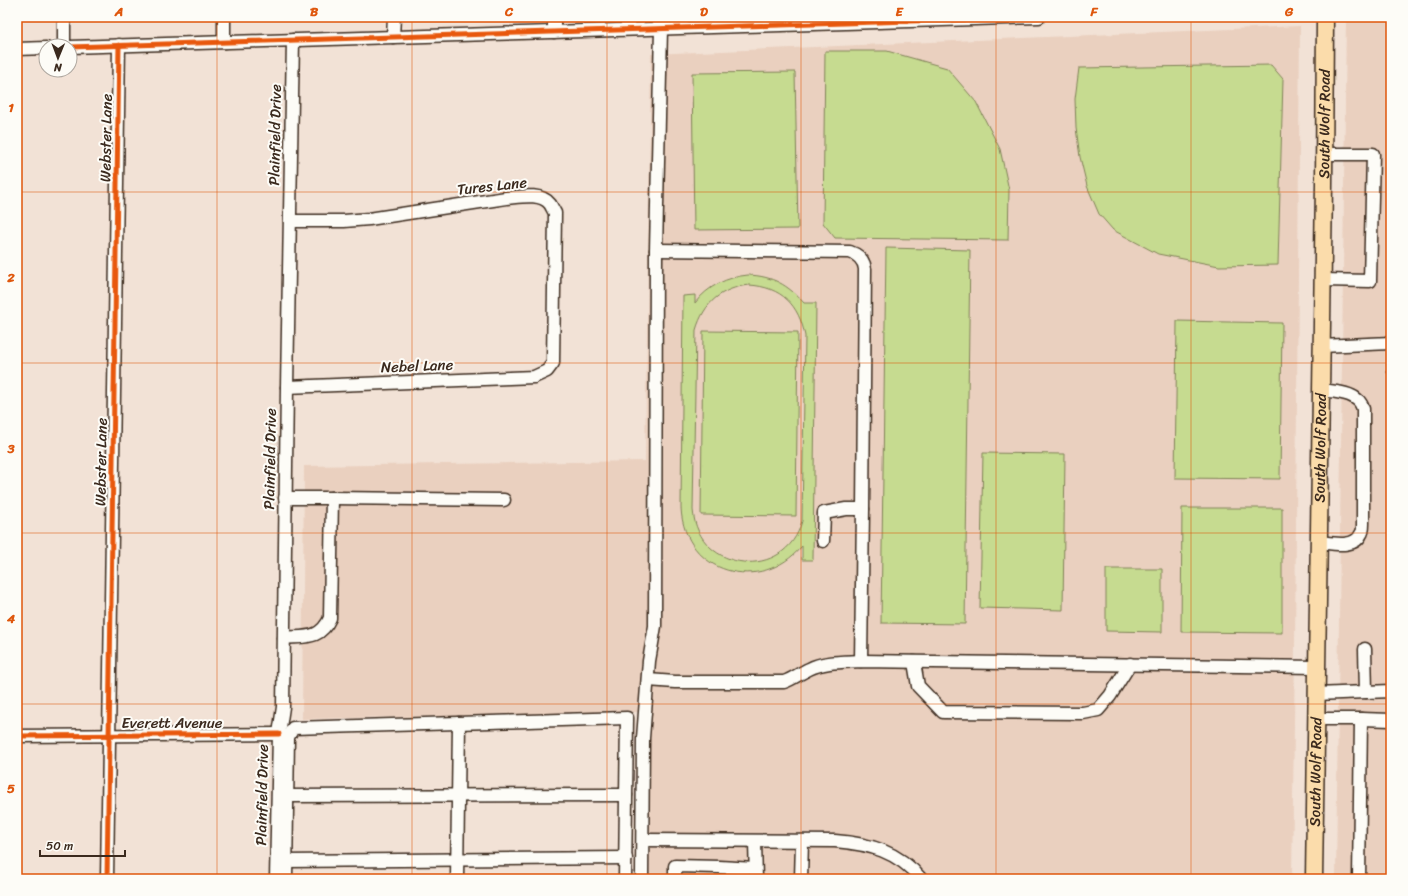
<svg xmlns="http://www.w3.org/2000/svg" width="1408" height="896" font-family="Sriracha,sans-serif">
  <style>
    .built { fill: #ead0bf }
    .green { fill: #c6db90; stroke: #808257; fill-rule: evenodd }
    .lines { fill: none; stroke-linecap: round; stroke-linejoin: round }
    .minor-casing { stroke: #3b2a1e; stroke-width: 15 }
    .major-casing { stroke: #3b2a1e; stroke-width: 19 }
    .minor { stroke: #fdfcf7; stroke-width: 12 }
    .major { stroke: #fbdcab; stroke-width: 16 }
    .rail { stroke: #3b2a1e; stroke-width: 3 }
    .cycleway-casing { stroke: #fdfcf7; stroke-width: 8 }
    .cycleway { stroke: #e8590c; stroke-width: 5 }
    .grid { fill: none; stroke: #df570d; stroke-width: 1; stroke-opacity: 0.55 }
    .labels { text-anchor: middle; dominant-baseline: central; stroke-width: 4; stroke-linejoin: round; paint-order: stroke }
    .street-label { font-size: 15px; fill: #3b2a1e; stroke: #fdfcf7 }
    .neatline { fill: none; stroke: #df570d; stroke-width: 1.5 }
    .grid-label { font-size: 13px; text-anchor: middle; font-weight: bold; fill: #df570d }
  </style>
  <rect width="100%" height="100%" fill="#f2e2d6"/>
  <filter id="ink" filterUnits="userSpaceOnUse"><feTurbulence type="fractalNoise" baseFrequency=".025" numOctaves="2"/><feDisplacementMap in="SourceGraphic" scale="8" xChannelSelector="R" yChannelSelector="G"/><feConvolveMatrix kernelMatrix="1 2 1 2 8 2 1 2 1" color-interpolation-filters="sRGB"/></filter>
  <g filter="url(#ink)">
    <!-- built -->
    <g class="built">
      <polygon points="1346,17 1391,17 1391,879 1336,879"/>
      <polygon points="1300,26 1295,647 1292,879 638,879 640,712 302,719 304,466 645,461 651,54"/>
    </g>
    <!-- green -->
    <g class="green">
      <polygon points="825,51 887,51 947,68 976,102 1000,149 1009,190 1008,240 835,238 823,223"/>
      <polygon points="1271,65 1283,79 1278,265 1219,266 1158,254 1113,230 1099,214 1087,186 1080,157 1076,128 1075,99 1079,68"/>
      <polygon points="795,72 798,229 694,230 692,73"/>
      <polygon points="886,248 970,250 965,624 881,623"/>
      <path d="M748,275C773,276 788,285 804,303H816L813,560H802V546C761,595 684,574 681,508L683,296L695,295V303C708,286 727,277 748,275ZM749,285C782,287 799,305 805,336L802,521C786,582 698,573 693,510L696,330C704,303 721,288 749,285Z"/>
      <polygon points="1177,321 1282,323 1280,479 1175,478"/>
      <polygon points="703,331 798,332 796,516 701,515"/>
      <polygon points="983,453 1065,454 1063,610 980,608"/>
      <polygon points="1182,508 1282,508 1282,633 1181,632"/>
      <polygon points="1106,569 1162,569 1162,632 1106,631"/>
    </g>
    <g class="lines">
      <!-- minor casing -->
      <g class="minor-casing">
        <g id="minor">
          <polyline points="554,32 554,17"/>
          <polyline points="393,37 394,17"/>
          <polyline points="224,42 224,17"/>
          <polyline points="64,46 64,17"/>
          <polyline points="70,47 1039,17"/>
          <polyline points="17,49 46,48"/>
          <path d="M656,250L850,252C859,255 864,260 865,269L863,509H846L824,513L823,541"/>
          <polyline points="1323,280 1370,281 1373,154 1324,154"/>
          <polyline points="1321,346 1391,343"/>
          <path d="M287,387L534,377L547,371L553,363L555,213C553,210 552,207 550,204C541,192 519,197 506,198L369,219L344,221H290"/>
          <polyline points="332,498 504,500"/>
          <path d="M1318,542C1331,543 1355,549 1361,534C1363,532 1363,527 1363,524V409C1359,392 1335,392 1321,390"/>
          <path d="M284,638C305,636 320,640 330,618L332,498H285"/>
          <polyline points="1365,649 1366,692"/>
          <polyline points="861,661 863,509"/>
          <polyline points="914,662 918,686 943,712 1083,713 1098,710 1110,696 1130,664"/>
          <path d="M648,680L675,682H784C793,679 800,673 809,669C824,661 844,662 861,661L1316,667"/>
          <polyline points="1316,694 1391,691"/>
          <polyline points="1316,719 1361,719 1359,879"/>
          <polyline points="1361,719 1391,720"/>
          <polyline points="17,736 279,734"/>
          <polyline points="287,796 626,795"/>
          <path d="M643,840L835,841C870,844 898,851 921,879"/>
          <polyline points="755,842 756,879"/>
          <polyline points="286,861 626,858"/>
          <polyline points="107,879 119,45"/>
          <polyline points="276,879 279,734 283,707 287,387 293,40"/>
          <polyline points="286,879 288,737 293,728 627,718 625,879"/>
          <polyline points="457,879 459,723"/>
          <polyline points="642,879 643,738 649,661 655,626 656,250 661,29"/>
          <polyline points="675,879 675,866 719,867 755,869"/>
          <polyline points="801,879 802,841"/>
        </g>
      </g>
      <!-- major casing -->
      <g class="major-casing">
        <g id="major">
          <path id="s1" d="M1314,879L1324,184L1325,17"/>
        </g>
      </g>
      <!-- minor -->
      <use href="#minor" class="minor"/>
      <!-- major -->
      <use href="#major" class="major"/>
      <!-- rail -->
      <g class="rail">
        <polyline points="1388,365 1391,365"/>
        <polyline points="1388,372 1391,372"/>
      </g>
      <!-- cycleway casing -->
      <g class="cycleway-casing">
        <g id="cycleway">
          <polyline points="70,47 1039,17"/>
          <polyline points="17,736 279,734"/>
          <polyline points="107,879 119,45"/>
        </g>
      </g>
      <!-- cycleway -->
      <use href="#cycleway" class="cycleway"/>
    </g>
  </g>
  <!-- grid -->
  <path class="grid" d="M217,17V879M412,17V879M607,17V879M801,17V879M996,17V879M1191,17V879M17,192H1391M17,363H1391M17,533H1391M17,704H1391"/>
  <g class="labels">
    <!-- street labels -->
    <g class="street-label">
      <text stroke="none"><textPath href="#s1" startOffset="755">South Wolf Road</textPath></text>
      <text transform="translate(275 135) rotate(-89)">Plainfield Drive</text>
      <text transform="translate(106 138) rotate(-89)">Webster Lane</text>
      <text transform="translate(492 186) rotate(-6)">Tures Lane</text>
      <text transform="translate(417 366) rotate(-2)">Nebel Lane</text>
      <text stroke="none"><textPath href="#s1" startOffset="431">South Wolf Road</textPath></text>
      <text transform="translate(270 459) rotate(-89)">Plainfield Drive</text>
      <text transform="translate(101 462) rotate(-89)">Webster Lane</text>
      <text x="172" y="723">Everett Avenue</text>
      <text stroke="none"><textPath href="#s1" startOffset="107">South Wolf Road</textPath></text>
      <text transform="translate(262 795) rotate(-89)">Plainfield Drive</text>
    </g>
  </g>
  <!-- margin -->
  <rect width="1408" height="896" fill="none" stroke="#fdfcf7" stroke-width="44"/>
  <!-- north arrow -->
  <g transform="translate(58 58) rotate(181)"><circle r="19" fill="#fdfcf7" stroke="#afa8a0"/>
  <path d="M0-3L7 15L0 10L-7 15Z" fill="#3b2a1e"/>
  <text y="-6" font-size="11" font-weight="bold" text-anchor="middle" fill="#3b2a1e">N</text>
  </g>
  <!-- scale -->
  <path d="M40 850v6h85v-6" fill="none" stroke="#3b2a1e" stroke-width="2"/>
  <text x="46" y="850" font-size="12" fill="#3b2a1e" stroke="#fdfcf7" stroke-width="3" paint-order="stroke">50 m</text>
  <rect x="22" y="22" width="1364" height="852" class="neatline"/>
  <g class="grid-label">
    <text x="119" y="16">A</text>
    <text x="314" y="16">B</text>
    <text x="509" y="16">C</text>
    <text x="704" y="16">D</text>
    <text x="899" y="16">E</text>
    <text x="1094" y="16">F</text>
    <text x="1289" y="16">G</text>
    <text x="11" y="112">1</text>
    <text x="11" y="282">2</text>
    <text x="11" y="453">3</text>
    <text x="11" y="623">4</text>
    <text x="11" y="793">5</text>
  </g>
</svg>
